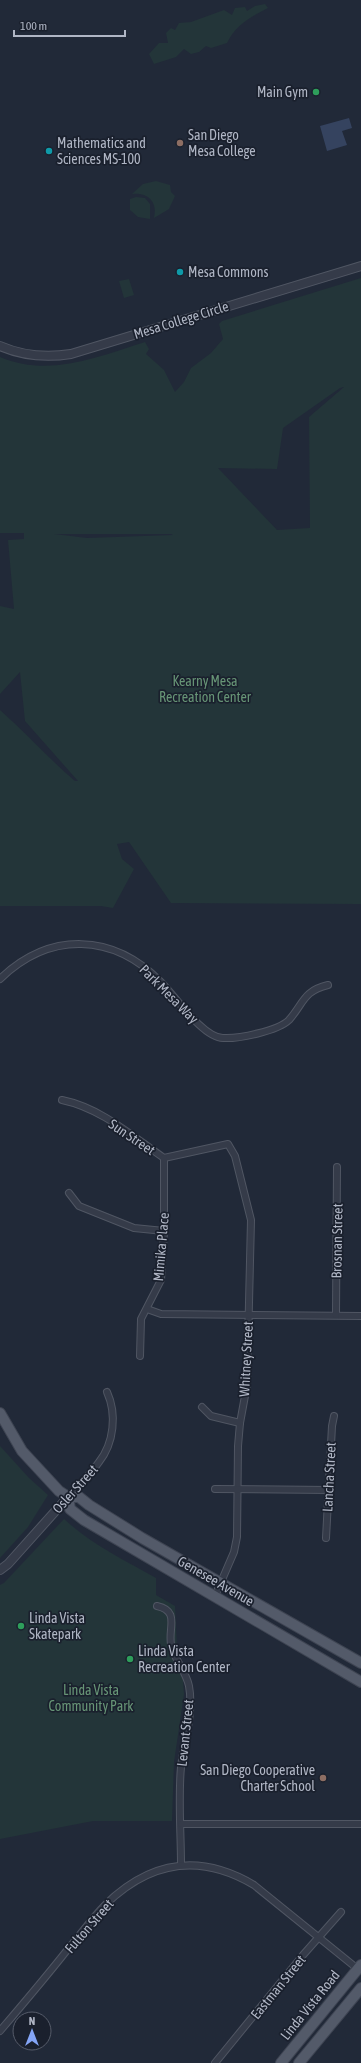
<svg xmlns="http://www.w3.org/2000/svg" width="361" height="2063" font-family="'Asap Condensed',sans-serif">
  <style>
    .green { fill: #233539; fill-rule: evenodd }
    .water { fill: #35435f }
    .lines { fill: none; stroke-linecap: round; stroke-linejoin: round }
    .minor-casing { stroke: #505663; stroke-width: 8 }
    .tertiary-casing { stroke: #505663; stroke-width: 10 }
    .primary-casing { stroke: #3e4452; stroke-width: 12 }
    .minor { stroke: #353b49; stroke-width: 6 }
    .tertiary { stroke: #353b49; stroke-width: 8 }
    .primary { stroke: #535a69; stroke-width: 10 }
    .leisure-dot { fill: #2e9e5b; stroke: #1a202d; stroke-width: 1.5 }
    .education-dot { fill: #8d6e63; stroke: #1a202d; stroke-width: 1.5 }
    .culture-dot { fill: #0f9aa8; stroke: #1a202d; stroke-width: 1.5 }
    .labels { text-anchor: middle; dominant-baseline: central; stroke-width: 3.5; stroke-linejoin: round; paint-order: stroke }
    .poi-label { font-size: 14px; fill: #b0b6c5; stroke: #1a202d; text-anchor: start }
    .street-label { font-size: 14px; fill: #b0b6c5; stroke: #1a202d }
    .park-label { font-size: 14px; fill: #679576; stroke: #1a202d }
  </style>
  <rect width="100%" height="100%" fill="#212938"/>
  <!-- green -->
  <g class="green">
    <path d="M265,4L268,8C251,17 236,24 227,43L211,48L206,46L199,52L191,54L184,49L176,57L154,64L149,54L159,43H168L166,33L171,28L175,30L179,23L191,22L224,10L232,15L235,8L245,7L247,11L255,6Z"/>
    <path d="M156,181L170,185L171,192L175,196L169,209L154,218C158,202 148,192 132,194L143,184Z"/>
    <polygon points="136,197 145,198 150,204 150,219 138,217 130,210 130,199"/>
    <path d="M361,278V904L171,903L129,842L117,844L122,859L134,869L113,908L101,906H0V710C26,733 49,759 75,781H78L25,721L20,672L0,694V606L14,609L8,540L24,539V533H0V357C49,378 97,357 145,342L149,349L146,354L164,370L175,392L184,382L191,368L211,353L223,339L219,324L222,321ZM344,387L309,417L310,528L277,530L218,468L277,469L283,428L340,388ZM54,534H171L173,535L87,538Z"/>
    <polygon points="129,279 134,295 124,298 119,281"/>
    <polygon points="0,1446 29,1478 48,1495 28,1527 0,1558"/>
    <path d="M64,1519C91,1544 124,1560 156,1578V1595L175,1606L177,1648L175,1660L183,1680L184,1694L174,1762L172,1821H93L0,1839V1585L4,1583Z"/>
  </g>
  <!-- water -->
  <polygon class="water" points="349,118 352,128 342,131 347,145 327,151 320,126"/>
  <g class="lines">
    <!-- minor casing -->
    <g class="minor-casing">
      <g id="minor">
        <path d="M0,979C50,931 113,933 161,982C175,996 203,1038 223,1038C238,1039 278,1031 289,1020C304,1003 303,991 328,985"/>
        <path d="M62,1100C101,1108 132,1136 164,1158L228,1144L235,1156L251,1220L247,1385L240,1423L238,1446L237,1537L234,1552L215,1596"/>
        <polyline points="69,1193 79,1206 134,1228 164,1231"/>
        <polyline points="147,1309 161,1314 361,1316"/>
        <polyline points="336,1315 337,1167"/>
        <polyline points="140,1356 141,1319 161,1280 164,1231 164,1158"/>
        <polyline points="202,1407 211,1416 240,1423"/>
        <polyline points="215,1489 330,1490"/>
        <path d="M68,1497C78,1485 90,1475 99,1462C114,1443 117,1414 107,1392"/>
        <polyline points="326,1538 332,1426 334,1416"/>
        <path d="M157,1606C180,1611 168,1628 171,1644C173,1658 186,1671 189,1686C194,1713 184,1741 181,1767C178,1799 181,1833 181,1865"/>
        <polyline points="181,1824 361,1824"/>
        <path d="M0,2031C23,2004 46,1977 68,1949C80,1935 92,1918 105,1905C150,1861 200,1853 254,1885L359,1970"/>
        <polyline points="215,2063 303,1955 341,1912"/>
      </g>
    </g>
    <!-- tertiary casing -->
    <g class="tertiary-casing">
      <g id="tertiary">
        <path d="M0,346C23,356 46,358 71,354L361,266"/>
        <polyline points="0,1570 8,1564 68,1497"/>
      </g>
    </g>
    <!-- primary casing -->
    <g class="primary-casing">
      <g id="primary">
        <polyline points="0,1413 22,1451 59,1491 68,1497 79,1497 89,1505 142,1538 361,1663"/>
        <polyline points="68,1497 70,1509 84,1520 361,1682"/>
        <polyline points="281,2063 361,1965"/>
        <polyline points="299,2063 361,1988"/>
      </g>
    </g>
    <!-- minor -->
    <use href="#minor" class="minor"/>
    <!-- tertiary -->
    <use href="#tertiary" class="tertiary"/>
    <!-- primary -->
    <use href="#primary" class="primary"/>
  </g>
  <!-- markers -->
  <g class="leisure-dot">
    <circle cx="316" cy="92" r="4"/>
    <circle cx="21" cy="1626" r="4"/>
    <circle cx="130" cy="1659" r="4"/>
  </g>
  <g class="education-dot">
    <circle cx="180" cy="143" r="4"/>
    <circle cx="323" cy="1778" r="4"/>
  </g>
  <g class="culture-dot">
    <circle cx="49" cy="151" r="4"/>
    <circle cx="180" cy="272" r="4"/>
  </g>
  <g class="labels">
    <!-- poi labels -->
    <g class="poi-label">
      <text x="308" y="92" text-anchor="end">Main Gym</text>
      <text x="188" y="135">San Diego<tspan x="188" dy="16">Mesa College</tspan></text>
      <text x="57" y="143">Mathematics and<tspan x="57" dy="16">Sciences MS-100</tspan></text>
      <text x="188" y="272">Mesa Commons</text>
      <text x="29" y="1618">Linda Vista<tspan x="29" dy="16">Skatepark</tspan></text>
      <text x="138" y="1651">Linda Vista<tspan x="138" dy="16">Recreation Center</tspan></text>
      <text x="315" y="1770" text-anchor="end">San Diego Cooperative<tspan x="315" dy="16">Charter School</tspan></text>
    </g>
    <!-- street labels -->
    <g class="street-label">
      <text transform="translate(181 320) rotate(-17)">Mesa College Circle</text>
      <text transform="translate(169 994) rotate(45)">Park Mesa Way</text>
      <text transform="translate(132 1137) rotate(34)">Sun Street</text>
      <text transform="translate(337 1241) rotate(-89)">Brosnan Street</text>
      <text transform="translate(161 1247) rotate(-85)">Mimika Place</text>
      <text transform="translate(246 1359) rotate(-87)">Whitney Street</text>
      <text transform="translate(329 1477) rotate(-87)">Lancha Street</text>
      <text transform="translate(75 1489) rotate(-48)">Osler Street</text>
      <text transform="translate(216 1581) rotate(30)">Genesee Avenue</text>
      <text transform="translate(185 1733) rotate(-84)">Levant Street</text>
      <text transform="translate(89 1926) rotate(-49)">Fulton Street</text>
      <text transform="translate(278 1987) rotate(-51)">Eastman Street</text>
      <text transform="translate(310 2005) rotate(-51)">Linda Vista Road</text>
    </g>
    <!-- park labels -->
    <g class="park-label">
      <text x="205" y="681">Kearny Mesa<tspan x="205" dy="16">Recreation Center</tspan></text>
      <text x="91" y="1690">Linda Vista<tspan x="91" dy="16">Community Park</tspan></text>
    </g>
  </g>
  <!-- north arrow -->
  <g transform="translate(32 2031)"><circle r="19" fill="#1a202d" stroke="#565c6a"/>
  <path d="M0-3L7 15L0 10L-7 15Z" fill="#84a5f6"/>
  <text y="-6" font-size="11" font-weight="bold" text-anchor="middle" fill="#b0b6c5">N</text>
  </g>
  <!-- scale -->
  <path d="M14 30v6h111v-6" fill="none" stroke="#b0b6c5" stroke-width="2"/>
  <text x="20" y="30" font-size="12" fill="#b0b6c5" stroke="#1a202d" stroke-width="3" paint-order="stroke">100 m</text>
</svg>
